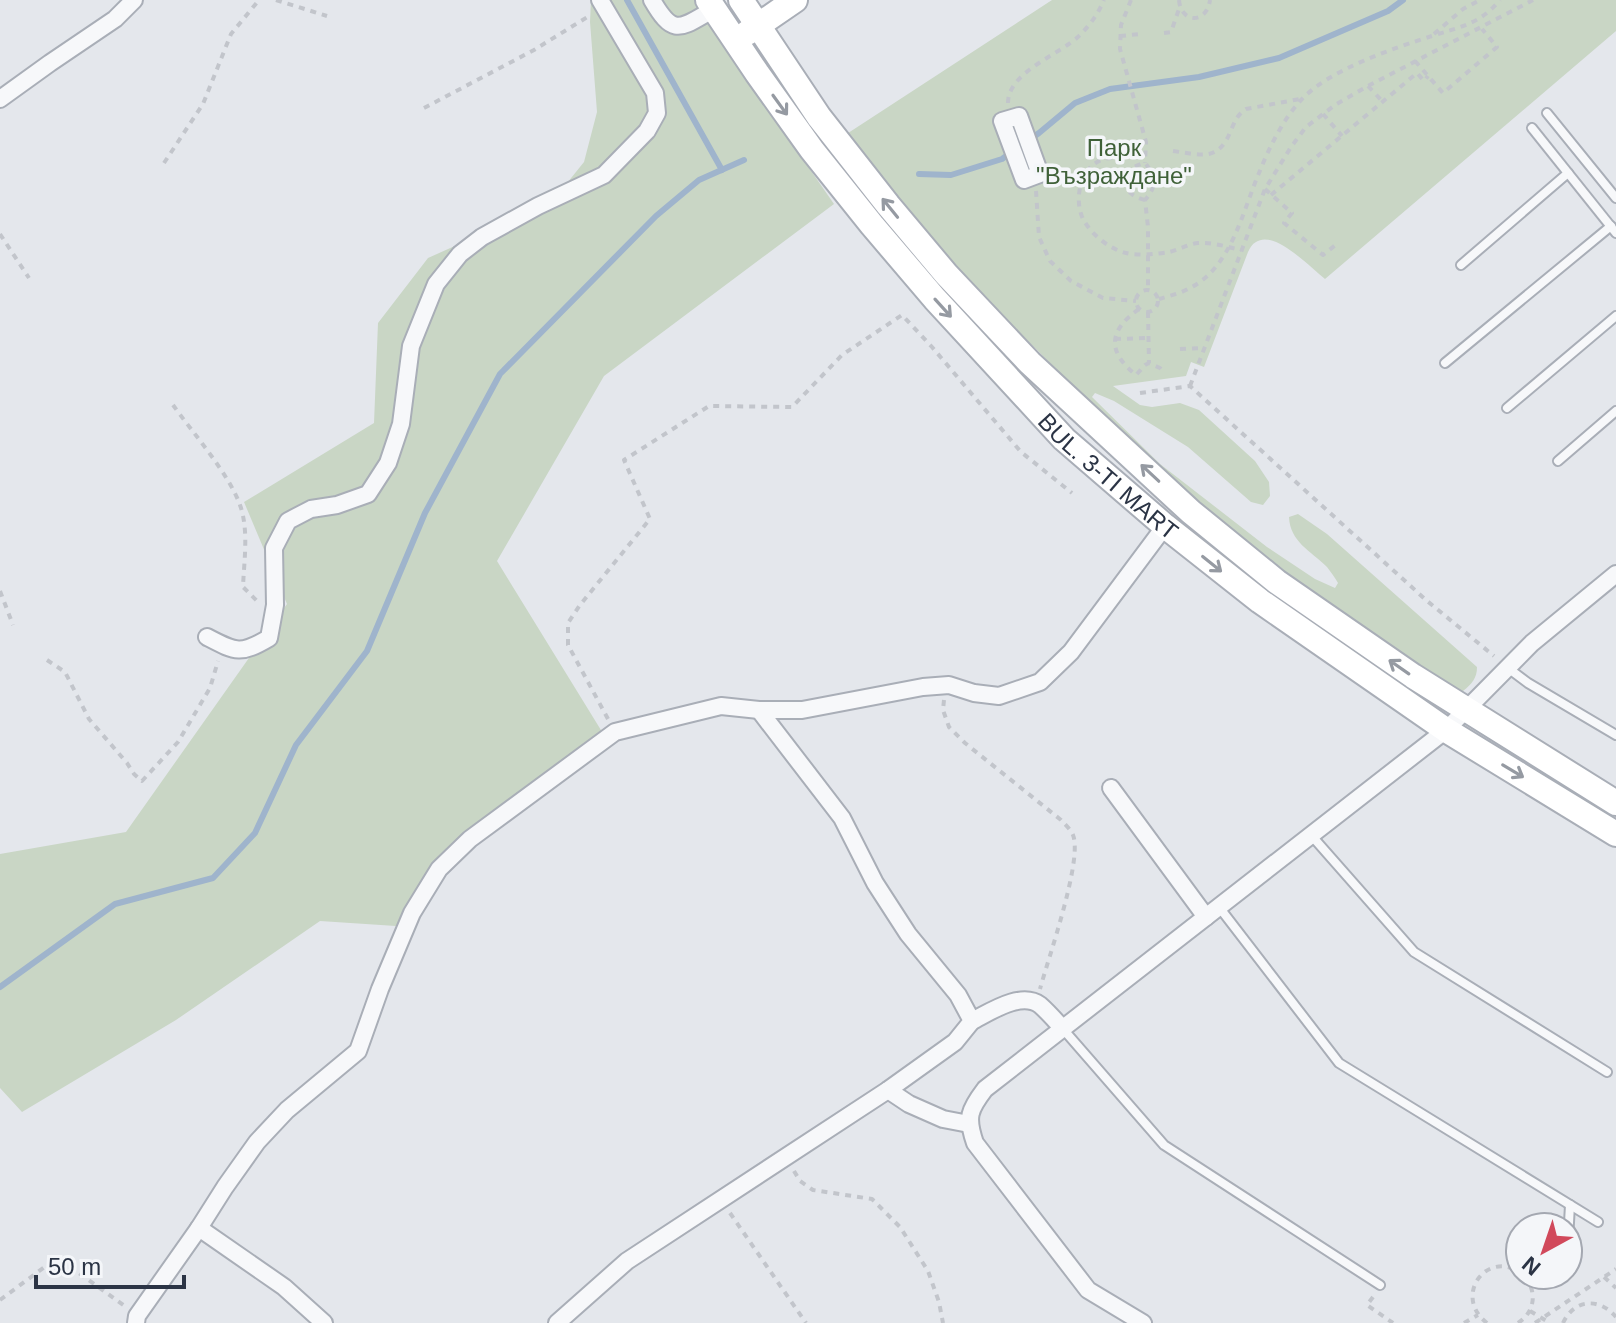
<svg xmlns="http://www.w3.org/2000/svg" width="1616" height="1323" font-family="Helvetica,sans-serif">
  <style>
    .green { fill: #c9d6c5 }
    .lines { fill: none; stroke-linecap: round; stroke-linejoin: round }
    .stream { stroke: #9fb4cc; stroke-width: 6 }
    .lane-casing { stroke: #a9aeb7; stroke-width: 12 }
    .street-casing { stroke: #a9aeb7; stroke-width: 20 }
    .secondary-casing { stroke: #a9aeb7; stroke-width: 28 }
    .path { stroke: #c2c5cb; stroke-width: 4; stroke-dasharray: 6 6; stroke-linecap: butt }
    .lane { stroke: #f7f8fa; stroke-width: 8 }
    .street { stroke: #f7f8fa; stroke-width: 16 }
    .secondary { stroke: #fff; stroke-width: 24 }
    .oneway { stroke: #959aa2 }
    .labels { text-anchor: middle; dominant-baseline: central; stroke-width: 7; stroke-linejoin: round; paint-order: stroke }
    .park-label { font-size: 24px; fill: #3f6138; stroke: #f4f6f9 }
    .street-label { font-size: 24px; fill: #2b3445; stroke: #f4f6f9 }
  </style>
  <rect width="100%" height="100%" fill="#e4e7ec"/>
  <!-- green -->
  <g class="green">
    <polygon points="591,0 696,0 723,44 834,204 604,376 497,561 604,735 487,830 443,874 411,927 320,921 176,1020 22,1112 0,1088 0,854 126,832 287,604 244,502 374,423 378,323 428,258 551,203 584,162 597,112 590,22"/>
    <path d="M1052,0H1616V31L1325,279C1311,268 1274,229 1256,242C1252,244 1250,248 1248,252L1204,367L1191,362L1186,376L1113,386L1140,405L1152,407L1180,403L1199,410L1255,461L1269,482L1270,496L1263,505L1251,502L1188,447L1114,401L1095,393L1092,397L1160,464L1267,547L1315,579L1335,588L1338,583C1335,578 1331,572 1327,567C1311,551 1290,542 1289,517L1298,514L1327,534L1477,667C1477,678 1472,684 1463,691L1451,689L1271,566L1092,411L1051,364L1026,339L981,301L842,137Z"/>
  </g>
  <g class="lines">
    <!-- stream -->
    <g class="stream">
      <polyline points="627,0 722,170"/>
      <polyline points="919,174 951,175 1002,159 1039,133 1075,103 1110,89 1199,77 1279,58 1388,11 1403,0"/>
      <polyline points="0,987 115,904 213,878 255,833 296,745 367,651 425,513 500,374 656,216 699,180 744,160"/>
    </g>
    <!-- lane casing -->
    <g class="lane-casing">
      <g id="lane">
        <polyline points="1547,113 1616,198"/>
        <polyline points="1532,128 1616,233"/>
        <polyline points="1461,265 1568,173"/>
        <polyline points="1445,363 1611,226"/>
        <polyline points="1507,408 1616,316"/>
        <polyline points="1558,461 1616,411"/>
        <polyline points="1508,668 1528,683 1616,735"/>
        <polyline points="1311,835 1414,952 1607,1072"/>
        <polyline points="1219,907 1339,1063 1598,1222"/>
        <polyline points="1063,1029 1164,1145 1380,1285"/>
        <polyline points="1568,1240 1570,1205"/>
      </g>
    </g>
    <!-- street casing -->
    <g class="street-casing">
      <g id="street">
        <path d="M652,0C674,38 680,28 714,9"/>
        <polyline points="0,99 50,63 115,19 134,0"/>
        <polygon points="1019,116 1040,174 1024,180 1002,121"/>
        <path d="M207,637C236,652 240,655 269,638L275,605L274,548L288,521L311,509L337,505L368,494L388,463L401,424L411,346L436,284L460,254L482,237L538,206L604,175L647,131L657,113L655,93L600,0"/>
        <polyline points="1111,788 1206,917"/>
        <path d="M972,1021C990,1012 1021,991 1040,1005C1048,1012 1056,1021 1063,1029"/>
        <polyline points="888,1090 909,1104 943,1119 969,1124"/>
        <polyline points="199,1228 284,1287 324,1323"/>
        <polyline points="136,1323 137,1316 199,1228 225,1187 257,1142 287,1110 358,1051 380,989 412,913 439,869 470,839 615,732 721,706 759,710 802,710 923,687 949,685 974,693 999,696 1040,682 1071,652 1165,526"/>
        <polyline points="557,1323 627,1261 888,1090 955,1042 972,1021 958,995 908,934 875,883 842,818 759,710"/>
        <path d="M1143,1323L1088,1290L975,1143C966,1117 969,1110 985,1089L1446,730L1532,643L1616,574"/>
      </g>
    </g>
    <!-- secondary casing -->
    <g class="secondary-casing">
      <g id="secondary">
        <path id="s1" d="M708,0L757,73L812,150L872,225L935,299L1064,439L1165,526L1260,601L1446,730L1616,834"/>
        <polyline points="741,0 819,117 888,205 946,274 1030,363 1191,512 1277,582 1413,676 1616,803"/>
        <polyline points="747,33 795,0"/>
      </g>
    </g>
    <!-- path -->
    <g class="path">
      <polyline points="276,0 327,16"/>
      <polyline points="1131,0 1121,25 1120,49 1146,142 1145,163"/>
      <path d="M1179,0C1181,24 1207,24 1210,0"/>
      <polyline points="1164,33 1171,32 1179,9"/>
      <polyline points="1434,34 1463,9 1480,0"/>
      <polyline points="1120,36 1140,34"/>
      <polyline points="1415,61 1443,93 1497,47 1482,29"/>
      <polyline points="1368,86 1383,102"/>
      <path d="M1008,103C1008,72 1059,55 1079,36C1090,25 1098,14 1104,0"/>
      <polyline points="424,108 534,50 589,16"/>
      <polyline points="1323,114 1342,136"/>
      <path d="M1173,151C1202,155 1219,162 1231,130C1235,121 1238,114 1246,109L1300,99"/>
      <path d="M1112,158C1083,158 1072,196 1083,219C1091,234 1109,249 1126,253C1138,256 1157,254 1169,252C1179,250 1188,244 1198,243C1213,242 1227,247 1241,250"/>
      <polyline points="164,163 203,104 231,34 259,0"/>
      <polyline points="1265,189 1292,213 1284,223 1323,255 1338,243"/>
      <polyline points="1036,191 1039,237 1050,261 1071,281 1103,298 1136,301"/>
      <polyline points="1271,195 1417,73 1424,81 1428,76"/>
      <path d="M1145,200C1118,194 1119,168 1145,163C1157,177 1157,186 1145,200L1148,227V289"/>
      <polyline points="0,234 29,278"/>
      <circle cx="1147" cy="301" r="11"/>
      <path d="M1159,299C1168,296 1179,294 1188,289C1231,269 1242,213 1259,173C1269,148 1283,119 1302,99C1329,70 1394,48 1432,36C1460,27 1480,24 1500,0"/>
      <path d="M1139,309C1109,330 1106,351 1136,375L1145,365L1149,363L1160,368L1164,373"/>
      <polyline points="1148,312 1149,363"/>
      <polyline points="1115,339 1148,338"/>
      <polyline points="1180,349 1204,348"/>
      <polyline points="1190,386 1265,189 1291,147 1306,127 1335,105 1368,86 1533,0"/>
      <polyline points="1140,393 1190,386 1426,600 1494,656"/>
      <path d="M173,405C193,433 229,474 240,505C249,530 244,561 243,587L258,602"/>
      <polyline points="0,591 13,625"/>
      <polyline points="47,660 65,672 89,719 127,763 134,774 142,781 178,742 210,688 218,661"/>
      <path d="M944,700L943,710L949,727L965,743L1061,820C1065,824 1071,830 1073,835C1083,860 1048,959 1040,989"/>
      <polyline points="608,719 568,645 568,623 580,605 650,519 624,460 709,406 792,407 842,355 902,315 932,347 1021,452 1072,493"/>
      <polyline points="794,1171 800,1181 813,1190 872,1199 900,1227 928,1271 939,1302 943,1323"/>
      <polyline points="730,1213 806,1323"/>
      <polyline points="1604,1277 1616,1288"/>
      <polyline points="1373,1297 1367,1305 1393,1323"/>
      <polyline points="0,1300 54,1260 72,1268 126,1307"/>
      <polyline points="1530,1311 1550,1323"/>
      <polyline points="1464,1323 1478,1315"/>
      <path d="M1487,1323C1453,1297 1485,1250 1520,1272"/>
      <path d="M1518,1323C1536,1311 1537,1291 1524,1275"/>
      <polyline points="1535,1323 1616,1269"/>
      <path d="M1563,1323C1574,1299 1599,1297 1616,1317"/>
    </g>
    <!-- lane -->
    <use href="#lane" class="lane"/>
    <!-- street -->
    <use href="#street" class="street"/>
    <!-- secondary -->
    <use href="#secondary" class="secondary"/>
  </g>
  <!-- one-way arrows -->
  <defs><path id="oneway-shaft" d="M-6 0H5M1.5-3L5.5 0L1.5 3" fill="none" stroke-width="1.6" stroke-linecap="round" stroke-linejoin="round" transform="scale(2)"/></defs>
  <g class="oneway">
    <use href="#oneway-shaft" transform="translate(780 105) rotate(54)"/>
    <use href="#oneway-shaft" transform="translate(890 208) rotate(-129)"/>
    <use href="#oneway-shaft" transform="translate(943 308) rotate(48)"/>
    <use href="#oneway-shaft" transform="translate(1150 473) rotate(-137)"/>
    <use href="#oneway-shaft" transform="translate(1212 564) rotate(39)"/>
    <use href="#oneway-shaft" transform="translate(1399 667) rotate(-145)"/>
    <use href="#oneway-shaft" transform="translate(1513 771) rotate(31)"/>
  </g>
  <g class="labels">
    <!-- park labels -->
    <g class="park-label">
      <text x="1114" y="147">Парк<tspan x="1114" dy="28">"Възраждане"</tspan></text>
    </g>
    <!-- street labels -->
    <g class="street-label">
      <text stroke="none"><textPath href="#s1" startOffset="624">BUL. 3-TI MART</textPath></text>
    </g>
  </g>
  <!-- north arrow -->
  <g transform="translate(1544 1251) rotate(220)"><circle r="38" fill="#f4f6f9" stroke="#a4a8b1" stroke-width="2"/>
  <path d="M0-6L14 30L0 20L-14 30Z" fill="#d1495b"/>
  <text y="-12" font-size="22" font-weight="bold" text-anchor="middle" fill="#2b3445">N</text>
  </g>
  <!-- scale -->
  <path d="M36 1275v12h148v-12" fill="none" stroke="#2b3445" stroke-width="4"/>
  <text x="48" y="1275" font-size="24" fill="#2b3445" stroke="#f4f6f9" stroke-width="6" paint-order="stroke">50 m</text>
</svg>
